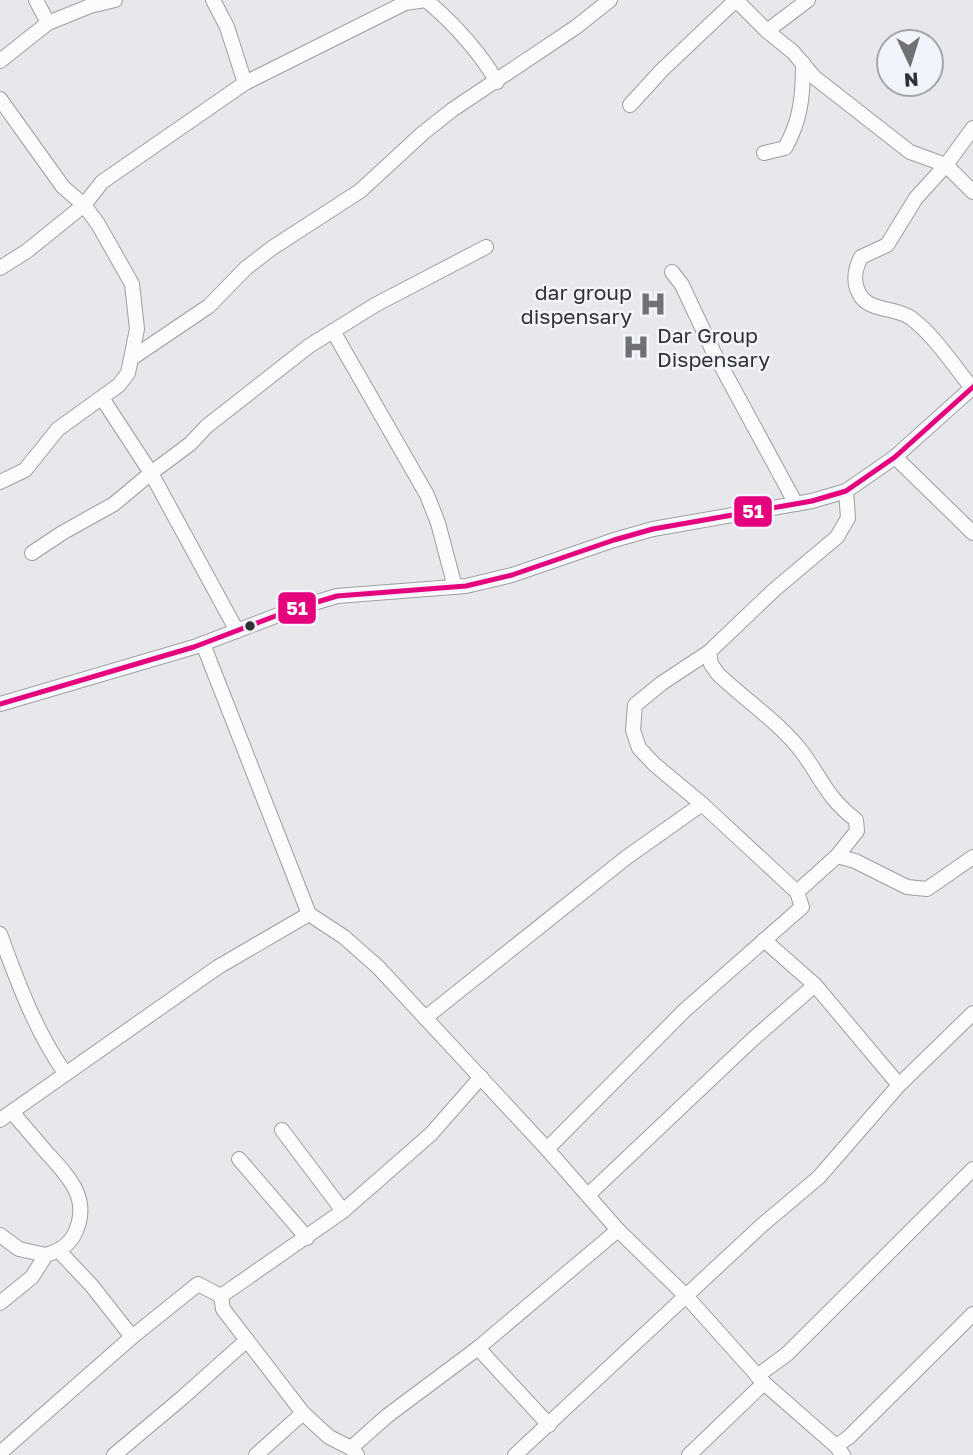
<svg xmlns="http://www.w3.org/2000/svg" width="973" height="1455" font-family="'Golos Text',sans-serif">
  <style>
    .lines { fill: none; stroke-linecap: round; stroke-linejoin: round }
    .minor-casing { stroke: #9e9ea1; stroke-width: 16 }
    .minor { stroke: #fbfcfc; stroke-width: 14 }
    .bus-1-casing { stroke: #f2f4fc; stroke-width: 10 }
    .bus-1 { stroke: #e5007d; stroke-width: 5 }
    .bus-dot { fill: #303134; stroke: #f2f4fc; stroke-width: 2.5 }
    .labels { text-anchor: middle; dominant-baseline: central; stroke-width: 5; stroke-linejoin: round; paint-order: stroke }
    .poi-label { font-size: 21px; fill: #303134; stroke: #f2f4fc; text-anchor: end }
    .line-badge { stroke: #f2f4fc; stroke-width: 2.5 }
    .badge-label { font-size: 19px; text-anchor: middle; font-weight: bold; fill: #fff }
  </style>
  <rect width="100%" height="100%" fill="#e7e8ec"/>
  <g class="lines">
    <!-- minor casing -->
    <g class="minor-casing">
      <g id="minor">
        <polyline points="36,0 48,23"/>
        <polyline points="213,0 227,27 245,83"/>
        <polyline points="736,0 767,31 793,52 814,77 910,152 946,165 973,192"/>
        <polyline points="767,31 808,0"/>
        <polyline points="0,61 48,23 90,6 115,0"/>
        <polyline points="0,99 63,187 84,205 98,224 132,284 137,329 128,373 119,385 58,429 25,470 0,482"/>
        <polyline points="630,105 662,70 736,0"/>
        <path d="M764,153L785,148C801,120 803,95 803,63"/>
        <path d="M0,268L27,251L84,205L102,182L245,83L405,3L426,0C453,23 479,51 497,82"/>
        <polyline points="672,272 682,285 713,351 796,504"/>
        <polyline points="333,331 427,495 438,523 455,587"/>
        <polyline points="132,358 209,306 246,268 272,248 360,191 423,133 452,110 576,27 610,0"/>
        <path d="M972,388C954,366 934,335 911,318C898,308 873,311 862,298C852,284 854,271 861,257L887,245L916,198L946,165L973,128"/>
        <polyline points="102,398 151,473 237,631"/>
        <polyline points="895,457 973,533"/>
        <polyline points="32,553 62,533 114,504 151,473 190,444 207,426 309,346 375,305 486,247"/>
        <polyline points="203,644 309,914 344,937 378,967 547,1149 618,1230 687,1297 764,1383 836,1446 843,1455"/>
        <polyline points="0,704 194,647 294,609 337,596 466,586 512,575 614,540 653,529 812,501 846,491 895,457 973,387"/>
        <polyline points="837,856 855,861 907,887 927,889 973,857"/>
        <path d="M797,892L837,856L857,831L856,820C827,798 822,779 802,752C779,722 745,700 718,674L711,664L709,652L774,590L837,537L848,518L846,491"/>
        <path d="M0,934C17,981 36,1032 65,1073"/>
        <polyline points="764,940 815,985 899,1085"/>
        <polyline points="425,1018 627,857 702,804"/>
        <polyline points="0,1120 218,967 309,914"/>
        <polyline points="282,1130 343,1211"/>
        <polyline points="547,1149 685,1010 802,907 797,892 702,804 654,764 639,748 633,730 635,705 662,683 709,652"/>
        <polyline points="239,1159 307,1238"/>
        <polyline points="588,1195 753,1039 815,985"/>
        <polyline points="0,1235 19,1249 46,1255"/>
        <polyline points="59,1251 92,1286 132,1337"/>
        <path d="M0,1303L32,1277L46,1255C58,1251 69,1246 75,1233C91,1199 69,1177 47,1153C35,1139 23,1125 12,1112"/>
        <polyline points="478,1348 549,1425"/>
        <polyline points="757,1376 787,1354 973,1169"/>
        <polyline points="836,1446 849,1437 973,1314"/>
        <polyline points="351,1448 387,1416 478,1348 618,1230"/>
        <polyline points="0,1453 132,1337 198,1284 221,1296"/>
        <polyline points="114,1455 182,1398 247,1340"/>
        <polyline points="256,1455 303,1413"/>
        <polyline points="357,1455 351,1448 329,1437 303,1413 223,1309 221,1296 343,1211 431,1134 481,1077"/>
        <polyline points="515,1455 761,1226 819,1177 899,1085 973,1013"/>
        <polyline points="689,1455 764,1383"/>
      </g>
    </g>
    <!-- minor -->
    <use href="#minor" class="minor"/>
    <!-- bus-1 casing -->
    <g class="bus-1-casing">
      <polyline id="bus-1" points="0,704 194,647 294,609 337,596 466,586 512,575 614,540 653,529 812,501 846,491 895,457 973,387"/>
    </g>
    <!-- bus-1 -->
    <use href="#bus-1" class="bus-1"/>
  </g>
  <!-- icons -->
  <defs>
    <g id="hospital-bare" transform="scale(2.1)"><path d="M-5-5h3v3.5h4V-5h3V5h-3V1.5h-4V5h-3Z" fill="#707174" stroke="#f2f4fc" stroke-width="2.5" paint-order="stroke"/></g>
  </defs>
  <g fill-rule="evenodd">
    <use href="#hospital-bare" x="653" y="304"/>
    <use href="#hospital-bare" x="636" y="347"/>
  </g>
  <!-- markers -->
  <circle class="bus-dot" cx="250" cy="626" r="6"/>
  <g class="labels">
    <!-- poi labels -->
    <g class="poi-label">
      <text x="632" y="292">dar group<tspan x="632" dy="24">dispensary</tspan></text>
      <text x="657" y="335" text-anchor="start">Dar Group<tspan x="657" dy="24">Dispensary</tspan></text>
    </g>
  </g>
  <g class="line-badge">
    <rect x="733" y="495" width="40" height="33" rx="7" fill="#e5007d"/>
    <rect x="277" y="591" width="40" height="34" rx="7" fill="#e5007d"/>
  </g>
  <g class="badge-label">
    <text x="753" y="518">51</text>
    <text x="297" y="615">51</text>
  </g>
  <!-- north arrow -->
  <g transform="translate(910 63) rotate(176)"><circle r="33" fill="#f2f4fc" stroke="#a4a6ac" stroke-width="2"/>
  <path d="M0-5L12 26L0 18L-12 26Z" fill="#707174"/>
  <text y="-10" font-size="19" font-weight="bold" text-anchor="middle" fill="#303134">N</text>
  </g>
</svg>
